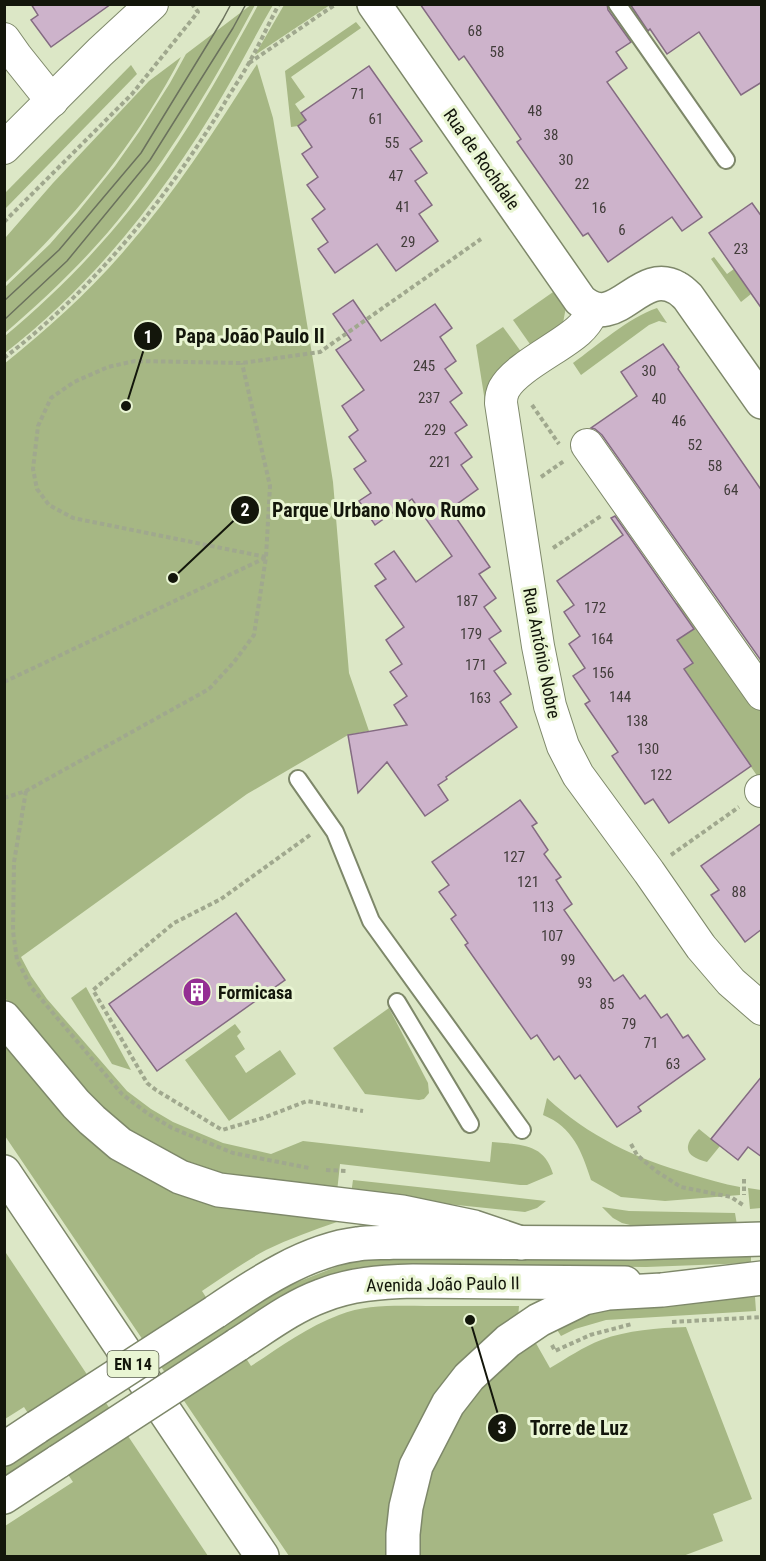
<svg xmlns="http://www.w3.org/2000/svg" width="766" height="1561" font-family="'Roboto Condensed',sans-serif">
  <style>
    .green { fill: #a6b784 }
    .building { fill: #cdb3cb; stroke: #846b82; stroke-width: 1.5 }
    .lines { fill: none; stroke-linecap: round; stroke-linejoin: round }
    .lane-casing { stroke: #7e886a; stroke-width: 20 }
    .street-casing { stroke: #7e886a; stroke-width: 34 }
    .secondary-casing { stroke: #7e886a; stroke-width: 36 }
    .highway-casing { stroke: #7e886a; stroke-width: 36 }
    .path { stroke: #a0a88e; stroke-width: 4; stroke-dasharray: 4.5 3; stroke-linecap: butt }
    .lane { stroke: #fff; stroke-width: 16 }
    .street { stroke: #fff; stroke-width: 32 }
    .secondary { stroke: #fff; stroke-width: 33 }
    .highway { stroke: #fff; stroke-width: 33 }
    .tram { stroke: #6b725d; stroke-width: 1.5 }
    .secondary-bridge-casing { stroke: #7e886a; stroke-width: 36; stroke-linecap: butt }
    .secondary-bridge { stroke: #fff; stroke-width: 33 }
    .labels { text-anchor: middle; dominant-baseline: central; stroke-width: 6; stroke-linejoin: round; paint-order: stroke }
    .number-label { font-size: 15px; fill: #423d3b }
    .shield { fill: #e9f5d3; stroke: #535947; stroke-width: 1.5 }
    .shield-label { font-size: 16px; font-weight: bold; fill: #13160b }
    .street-label { font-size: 18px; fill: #13160b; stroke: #e9f5d3 }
    .poi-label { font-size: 18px; font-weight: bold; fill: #13160b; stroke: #e9f5d3; text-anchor: start }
    .leader { fill: none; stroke: #13160b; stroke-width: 2 }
    .callout-dot { fill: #13160b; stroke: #e9f5d3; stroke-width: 2 }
    .mark-label { font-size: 18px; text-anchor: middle; font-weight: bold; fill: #fff }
    .callout-label { font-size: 20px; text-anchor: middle; font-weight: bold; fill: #13160b; stroke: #e9f5d3; stroke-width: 6; stroke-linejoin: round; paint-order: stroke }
  </style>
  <rect width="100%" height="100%" fill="#dce7c6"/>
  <!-- green -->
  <g class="green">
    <path d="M252,4L255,5C217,76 176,146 127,209C91,255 48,296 5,333V287L50,244L77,213L115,166L139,132L170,83L186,54Z"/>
    <path d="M258,5H273C256,34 241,64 224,93C167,191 95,283 5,353V336C65,286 121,227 165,162C200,111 229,58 258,5Z"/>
    <polygon points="284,5 330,5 255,55"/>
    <polygon points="356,22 361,28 291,77 305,97 295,104 306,120 298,126 291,127 285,71"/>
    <path d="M181,57C137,142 75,218 5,283L4,239L6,237L53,183L149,81Z"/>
    <path d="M257,64L273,118L330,463L333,482L349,673L369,731L348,735L247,794L21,957L31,976L47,999L127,1091L151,1109L173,1122L223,1143L271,1154L303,1141L490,1162L492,1142C519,1145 544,1142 553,1174L527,1185H520L340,1164L337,1192L221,1177L188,1166L153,1147L98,1108L5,998L4,364C47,329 88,293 124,251C175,193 216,129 257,64Z"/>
    <polygon points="131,65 137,74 5,209 5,193"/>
    <polygon points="714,257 727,274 734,269 751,294 741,302 711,259"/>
    <polygon points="556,290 566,307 563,323 532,347 513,320"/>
    <path d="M657,308L667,323L659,321L649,325L581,375L573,363C598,345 628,318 657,308Z"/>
    <polygon points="503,327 522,353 486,408 476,345"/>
    <polygon points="679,602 727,661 761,712 762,778 760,780 684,669 693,663 677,640 687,633 670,609"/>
    <polygon points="86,987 131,1070 112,1064 71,998"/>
    <polygon points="389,1008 428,1083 429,1093 424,1099 419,1100 365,1094 333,1048"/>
    <polygon points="235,1024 241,1032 237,1036 245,1049 235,1056 246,1073 280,1050 296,1074 229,1121 185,1060"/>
    <path d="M4,1040L86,1132L337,1217V1222C313,1230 289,1239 266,1250C244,1262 223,1277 202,1291L224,1325L290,1285L346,1263L378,1258L751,1254V1263L646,1267L405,1265L361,1267L334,1274L314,1282L229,1332L251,1366C279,1348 307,1327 339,1315C367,1304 397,1306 426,1306C457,1306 488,1306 519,1306L518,1318L503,1329L389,1556H289L5,1136Z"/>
    <path d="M547,1098C588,1136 637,1159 690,1174C707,1179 723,1184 740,1187V1195L665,1201L621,1197L591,1180C582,1152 573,1127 543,1115Z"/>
    <path d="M699,1129L720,1146L707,1162C683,1156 683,1145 699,1129Z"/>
    <polygon points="353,1180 546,1201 537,1208 525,1212 351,1194"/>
    <polygon points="748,1188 761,1190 761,1208 750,1209"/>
    <polygon points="602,1207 629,1211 735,1213 737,1225 638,1227 622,1223 613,1218"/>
    <polygon points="4,1250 208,1556 5,1556 5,1526 73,1482 51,1449 5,1480 5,1468 46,1441 24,1407 5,1419"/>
    <polygon points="755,1297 756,1311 606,1320 575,1329 561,1336 554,1325 585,1313 640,1304"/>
    <path d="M686,1327L752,1499L713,1514L723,1541L683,1556H415L416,1529L431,1466L474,1391L533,1338L550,1368C567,1358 583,1347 601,1340C628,1330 657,1328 686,1327Z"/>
  </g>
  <!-- building -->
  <g class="building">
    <polygon points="31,4 111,4 51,47 31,20 38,15"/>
    <polygon points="420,4 607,4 608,10 631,42 616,52 627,68 607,82 702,217 682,231 672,217 608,262 588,233 583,236 517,142 521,139 493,98 464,56 459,60"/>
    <polygon points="630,4 762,4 762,82 741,95 699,32 667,54 650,29 648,31"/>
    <polygon points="369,66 422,141 410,149 427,173 415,181 432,205 419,214 438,241 396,271 377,244 335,273 318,249 328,242 312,219 325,209 307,185 318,177 302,154 312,147 298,126 306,120 301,113"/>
    <polygon points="752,203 762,217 762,309 709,233"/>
    <polygon points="353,300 381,341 435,304 452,328 440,337 456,361 445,369 462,393 450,402 467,425 455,433 472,457 461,465 478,489 450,509 490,567 479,574 496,598 484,607 501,631 489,639 506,663 494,671 511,694 500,702 517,727 446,777 447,779 438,785 448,800 425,816 387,762 358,793 348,735 407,725 394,705 407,696 390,672 402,664 386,640 404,627 375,586 386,579 375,564 394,551 416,582 452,556 412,499 375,525 359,501 371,493 354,469 366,461 349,437 358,430 342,406 364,390 336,350 351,340 333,314"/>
    <polygon points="663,344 679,367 678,369 762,491 762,662 602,435 595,429 591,428 637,396 621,372"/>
    <polygon points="615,516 694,629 677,640 693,663 684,669 751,766 669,823 653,799 645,804 612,756 618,752 585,704 590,701 573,676 585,668 569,644 580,636 564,612 574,605 557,581 623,535 611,518"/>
    <polygon points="520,800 537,823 532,826 548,850 544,854 561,877 556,880 572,904 564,910 614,981 623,975 640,999 645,995 661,1018 667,1014 683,1038 688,1035 705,1059 638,1107 641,1111 617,1127 580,1075 575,1079 559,1056 554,1060 537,1035 531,1039 465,945 468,943 451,919 456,915 439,892 449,885 432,862"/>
    <polygon points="762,823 762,929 745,942 711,895 719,890 701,866"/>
    <polygon points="236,913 285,980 157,1071 109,1004"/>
    <polygon points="762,1076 762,1157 748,1147 738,1160 711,1139"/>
  </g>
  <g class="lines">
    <!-- lane casing -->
    <g class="lane-casing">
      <g id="lane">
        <polyline points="617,4 726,160"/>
        <polyline points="298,779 335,832 371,921 522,1130"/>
        <polyline points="397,1002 470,1124"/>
      </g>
    </g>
    <!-- street casing -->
    <g class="street-casing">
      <g id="street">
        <polyline points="4,39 16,56 52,101"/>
        <polyline points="4,148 100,52 152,4"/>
        <path d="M594,309C590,317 585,325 578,331C559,348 515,368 504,389C502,393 501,398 501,403L538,646L550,706L563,746L578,775L649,872L701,947L731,982L762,1009"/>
        <polyline points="587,445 762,694"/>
        <polyline points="761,791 762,791"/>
      </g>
    </g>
    <!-- secondary casing -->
    <g class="secondary-casing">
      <g id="secondary">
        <path d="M374,4L580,300C616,334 639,266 677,288C681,290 685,294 688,297L762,402"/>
        <path d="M215,1312C256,1284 307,1250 358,1244C370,1242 383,1243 395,1242L631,1243L762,1239"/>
        <path d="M237,1345C264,1328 291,1307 321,1296C350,1284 381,1282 413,1281L625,1283"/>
        <polyline points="4,1449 37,1427"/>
        <polyline points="4,1497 59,1461"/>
      </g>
    </g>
    <!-- highway casing -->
    <g class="highway-casing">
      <g id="highway">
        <polyline points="4,1018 76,1104 92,1120 120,1144 180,1177 219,1190 402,1212 474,1227 521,1243"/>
        <polyline points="4,1172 262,1556"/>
        <polyline points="403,1556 403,1534 406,1507 416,1466 448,1404 469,1377 508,1341 539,1320 584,1298 608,1293 662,1290 762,1278"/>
      </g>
    </g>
    <!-- path -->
    <g class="path">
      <polyline points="249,63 336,4"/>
      <polyline points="4,222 132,94 198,12 192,4"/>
      <path d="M4,358C93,290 166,200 224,104C232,90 242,76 250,61C260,43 269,23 279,4"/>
      <polyline points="532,405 559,444"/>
      <polyline points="541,477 564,461"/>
      <polyline points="553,548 601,516"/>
      <polyline points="266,557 73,518 49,505 37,489 33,469 38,426 51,398 74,382 108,367 135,361 242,363 320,352 481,239"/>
      <polyline points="4,682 265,558"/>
      <polyline points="26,791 14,862 13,931 17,960 31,987 58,1019 122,1094 147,1113 172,1128 233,1153 309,1168"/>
      <polyline points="4,798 26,791 209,689 234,662 254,635 266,557 270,486 242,363"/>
      <polyline points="310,835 221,899 174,923 93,990 147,1083 156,1090 222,1130 263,1118 307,1101 363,1111"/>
      <polyline points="671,855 739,807"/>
      <polyline points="631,1144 637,1155 656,1171 681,1187 731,1197 743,1205"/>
      <polyline points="326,1170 347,1171"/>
      <polyline points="744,1179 744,1195"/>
      <polyline points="672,1322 762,1317"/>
      <polyline points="552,1345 555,1351 590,1335 632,1324"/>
    </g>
    <!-- lane -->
    <use href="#lane" class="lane"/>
    <!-- street -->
    <use href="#street" class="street"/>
    <!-- secondary -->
    <use href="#secondary" class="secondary"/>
    <!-- highway -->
    <use href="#highway" class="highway"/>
    <!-- tram -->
    <g class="tram">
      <polyline points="4,301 59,250 141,153 223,19 231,4"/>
      <polyline points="4,320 67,261 150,160 233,28 246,4"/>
    </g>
    <!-- secondary-bridge casing -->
    <g class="secondary-bridge-casing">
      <g id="secondary-bridge">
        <polyline points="37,1427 215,1312"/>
        <polyline points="59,1461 237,1345"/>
      </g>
    </g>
    <!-- secondary-bridge -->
    <use href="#secondary-bridge" class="secondary-bridge"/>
  </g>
  <!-- icons -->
  <defs>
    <g id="building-disc" transform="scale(1.5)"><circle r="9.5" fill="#942e93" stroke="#e9f5d3"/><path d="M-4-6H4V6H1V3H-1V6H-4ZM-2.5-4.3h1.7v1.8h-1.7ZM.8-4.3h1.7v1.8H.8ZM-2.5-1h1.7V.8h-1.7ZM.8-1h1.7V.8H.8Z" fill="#fff"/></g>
  </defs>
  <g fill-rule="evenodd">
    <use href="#building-disc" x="197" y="992"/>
  </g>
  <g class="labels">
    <!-- number labels -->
    <g class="number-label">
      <text x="475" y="31">68</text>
      <text x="497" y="52">58</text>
      <text x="358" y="94">71</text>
      <text x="535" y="111">48</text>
      <text x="376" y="119">61</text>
      <text x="551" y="135">38</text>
      <text x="392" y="143">55</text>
      <text x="566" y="160">30</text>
      <text x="396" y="176">47</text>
      <text x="582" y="184">22</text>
      <text x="403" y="207">41</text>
      <text x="599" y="208">16</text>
      <text x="622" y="230">6</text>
      <text x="408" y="242">29</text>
      <text x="741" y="249">23</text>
      <text x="424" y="366">245</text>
      <text x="649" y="371">30</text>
      <text x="429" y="398">237</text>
      <text x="659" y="399">40</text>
      <text x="679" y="421">46</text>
      <text x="435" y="430">229</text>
      <text x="695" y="445">52</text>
      <text x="440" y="462">221</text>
      <text x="715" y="466">58</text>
      <text x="731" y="490">64</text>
      <text x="467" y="601">187</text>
      <text x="595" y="608">172</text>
      <text x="471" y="634">179</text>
      <text x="602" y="639">164</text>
      <text x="476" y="665">171</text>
      <text x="603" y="673">156</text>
      <text x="620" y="697">144</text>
      <text x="480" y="698">163</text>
      <text x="637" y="721">138</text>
      <text x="648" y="749">130</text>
      <text x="661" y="775">122</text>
      <text x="514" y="857">127</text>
      <text x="528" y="882">121</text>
      <text x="739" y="892">88</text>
      <text x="543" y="907">113</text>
      <text x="552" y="936">107</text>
      <text x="568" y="960">99</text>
      <text x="585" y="983">93</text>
      <text x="607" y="1004">85</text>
      <text x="629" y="1024">79</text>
      <text x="651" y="1043">71</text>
      <text x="673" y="1064">63</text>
    </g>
    <!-- shield labels -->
    <rect class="shield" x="107.5" y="1351" width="51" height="26" rx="4.5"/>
    <g class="shield-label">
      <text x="133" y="1364">EN 14</text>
    </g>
    <!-- street labels -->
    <g class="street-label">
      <text transform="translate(482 159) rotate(55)">Rua de Rochdale</text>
      <text transform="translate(542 653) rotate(79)">Rua António Nobre</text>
      <text transform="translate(443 1284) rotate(-1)">Avenida João Paulo II</text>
    </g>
    <!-- poi labels -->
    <g class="poi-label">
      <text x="218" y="992">Formicasa</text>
    </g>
  </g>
  <!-- callouts -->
  <path class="leader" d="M126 406L148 336M173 578L245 510M470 1320L502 1428"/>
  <g class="callout-dot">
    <circle cx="126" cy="406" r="6"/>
    <circle cx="173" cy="578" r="6"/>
    <circle cx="470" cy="1320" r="6"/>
    <circle cx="148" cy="336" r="15"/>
    <circle cx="245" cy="510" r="15"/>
    <circle cx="502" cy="1428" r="15"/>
  </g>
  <g class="mark-label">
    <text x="148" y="343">1</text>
    <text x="245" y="516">2</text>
    <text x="502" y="1434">3</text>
  </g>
  <g class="callout-label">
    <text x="250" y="343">Papa João Paulo II</text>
    <text x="379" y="517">Parque Urbano Novo Rumo</text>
    <text x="579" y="1435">Torre de Luz</text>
  </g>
  <!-- border -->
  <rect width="766" height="1561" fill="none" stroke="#13160b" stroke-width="12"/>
</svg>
